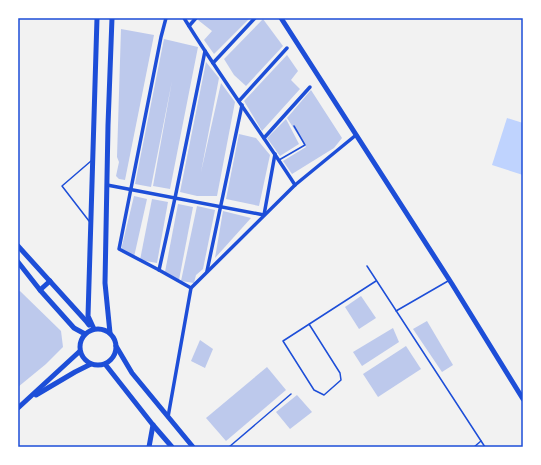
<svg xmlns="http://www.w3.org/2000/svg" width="541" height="465" font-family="'Source Sans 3',sans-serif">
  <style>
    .water { fill: #bfd3fe }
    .building { fill: #bdc9ec }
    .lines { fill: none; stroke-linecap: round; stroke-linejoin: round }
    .service { stroke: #1d4ed8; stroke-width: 1.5 }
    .minor { stroke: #1d4ed8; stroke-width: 3.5 }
    .secondary { stroke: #1d4ed8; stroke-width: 5 }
    .neatline { fill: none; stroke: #1d4ed8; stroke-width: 1.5 }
  </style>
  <rect width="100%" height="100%" fill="#f2f2f2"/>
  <!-- water -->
  <polygon class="water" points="507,118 523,123 523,175 492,165"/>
  <!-- building -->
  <g class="building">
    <polygon points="201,18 250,18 214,54 204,40 212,31 198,20"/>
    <polygon points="263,19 283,46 246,86 234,75 224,59"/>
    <polygon points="121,29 154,35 125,180 119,179 116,176 119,162 117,157"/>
    <polygon points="164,39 198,47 170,189 153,186 172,81 151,187 135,184"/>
    <polygon points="287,55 298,71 291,80 300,89 262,131 244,101"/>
    <polygon points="206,62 219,78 201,172 221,83 235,102 217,196 197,196 180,192"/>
    <polygon points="311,90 342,138 334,148 292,174 283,161 306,147 287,118"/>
    <polygon points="286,119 299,144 280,156 267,138"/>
    <polygon points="239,134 256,138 270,155 259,206 226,199"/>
    <polygon points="134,196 147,199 134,257 121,250"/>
    <polygon points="152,199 168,202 157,263 140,260"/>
    <polygon points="178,204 193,207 179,280 165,272"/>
    <polygon points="197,206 215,210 203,269 196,275 194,283 181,281"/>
    <polygon points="223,211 251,218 215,258"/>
    <polygon points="20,291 61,331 63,347 46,364 18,387 18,292"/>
    <polygon points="361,296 376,318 359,329 345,307"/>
    <polygon points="427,321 453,365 442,372 413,329"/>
    <polygon points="393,328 399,342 362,366 353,352"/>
    <polygon points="200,340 213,349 205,368 191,361"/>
    <polygon points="406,346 421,369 378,397 363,374"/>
    <polygon points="267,367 286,390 226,441 206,418"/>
    <polygon points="297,395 312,412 290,429 276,412"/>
  </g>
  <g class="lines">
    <!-- service -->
    <g class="service">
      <polyline points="279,160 305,145 294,126"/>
      <polyline points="89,221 62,186 91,161"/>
      <polyline points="367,266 485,447"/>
      <polyline points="396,311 448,281"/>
      <polyline points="309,324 340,373 341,380 324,395 314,390 283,341 376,281"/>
      <polyline points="229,447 291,394"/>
      <polyline points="474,447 481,441"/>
    </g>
    <!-- minor -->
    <g class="minor">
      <polyline points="166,18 161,37 119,249 159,270 191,288"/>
      <path d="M184,18C219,75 259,129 295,185"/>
      <polyline points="189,26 196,18"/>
      <polyline points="213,63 255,18"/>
      <polyline points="239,101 287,48"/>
      <polyline points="264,138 310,87"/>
      <polyline points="107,185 264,215 275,154"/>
      <polyline points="159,270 175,198 205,51"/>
      <polyline points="207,271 242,105"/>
      <polyline points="168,417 191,288 295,185 356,135"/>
    </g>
    <!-- secondary -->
    <g class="secondary">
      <polyline points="281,18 452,284 523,399"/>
      <polyline points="18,246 86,321 89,325"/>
      <polyline points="18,262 40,290 74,328 85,334"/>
      <polyline points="40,290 50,281"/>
      <polyline points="94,329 88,316 97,18"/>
      <circle cx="98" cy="347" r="18"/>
      <polyline points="110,333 105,283 108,125 112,18"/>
      <polyline points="116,346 132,373 193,447"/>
      <polyline points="105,364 153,425 172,447"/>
      <polyline points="36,395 75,372 91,364"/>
      <polyline points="18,408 80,351"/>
      <polyline points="149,447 153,425"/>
    </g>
  </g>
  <!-- border -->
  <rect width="541" height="465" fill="none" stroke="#ffffff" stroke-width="38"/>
  <rect x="19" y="19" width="503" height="427" class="neatline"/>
</svg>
